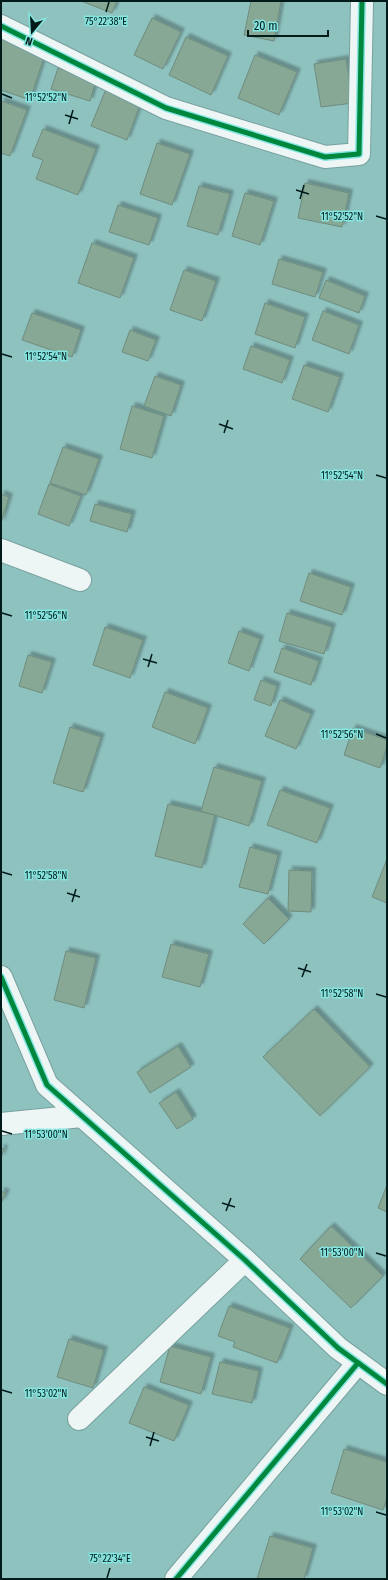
<svg xmlns="http://www.w3.org/2000/svg" width="388" height="1580" font-family="'Fira Sans Condensed',sans-serif">
  <style>
    .building { fill: #87a894; stroke: #6f8c7f; filter: url(#shadow) }
    .lines { fill: none; stroke-linecap: round; stroke-linejoin: round }
    .minor-casing { stroke: #78a19f; stroke-width: 24 }
    .minor { stroke: #eef6f5; stroke-width: 22 }
    .cycleway-casing { stroke: #85e5e0; stroke-width: 8 }
    .cycleway { stroke: #00873e; stroke-width: 5 }
    .ticks { fill: none; stroke: #001b1a; stroke-width: 1.5 }
    .ticks-label { font-size: 10px; text-anchor: middle; fill: #001b1a; stroke: #85e5e0; stroke-width: 3; stroke-linejoin: round; paint-order: stroke }
  </style>
  <defs>
    <filter id="shadow"><feDropShadow dx="3.5" dy="-3.5" stdDeviation="1" flood-color="#0004"/></filter>
  </defs>
  <rect width="100%" height="100%" fill="#8ec2bf"/>
  <!-- building -->
  <g class="building">
    <polygon points="81,1 117,1 112,13"/>
    <polygon points="251,1 281,1 274,41 244,35"/>
    <polygon points="152,18 181,32 163,69 134,55"/>
    <polygon points="186,37 228,56 211,95 169,75"/>
    <polygon points="1,39 45,54 30,100 1,90"/>
    <polygon points="255,55 297,72 279,115 238,98"/>
    <polygon points="346,59 353,103 321,107 314,64"/>
    <polygon points="58,68 96,80 90,101 51,89"/>
    <polygon points="106,89 141,102 127,140 91,126"/>
    <polygon points="1,101 27,110 10,156 1,153"/>
    <polygon points="43,129 96,149 78,195 36,179 43,160 32,156"/>
    <polygon points="157,143 190,154 172,205 140,194"/>
    <polygon points="305,183 349,193 342,227 298,218"/>
    <polygon points="199,186 230,194 218,235 187,226"/>
    <polygon points="245,193 274,201 260,245 232,236"/>
    <polygon points="118,205 158,218 149,245 109,232"/>
    <polygon points="92,243 134,258 120,298 78,283"/>
    <polygon points="279,259 323,272 315,297 272,284"/>
    <polygon points="184,270 216,281 202,321 170,310"/>
    <polygon points="326,280 365,296 359,313 319,298"/>
    <polygon points="265,303 305,317 295,348 255,334"/>
    <polygon points="323,311 359,325 349,354 312,340"/>
    <polygon points="32,313 81,330 72,357 22,340"/>
    <polygon points="130,330 156,340 148,361 122,352"/>
    <polygon points="251,346 290,360 282,383 243,369"/>
    <polygon points="304,365 340,377 328,412 292,399"/>
    <polygon points="155,376 181,385 171,416 144,406"/>
    <polygon points="132,406 164,416 152,458 120,449"/>
    <polygon points="63,447 99,459 86,495 50,483"/>
    <polygon points="49,484 81,496 69,526 38,514"/>
    <polygon points="1,494 9,497 1,523"/>
    <polygon points="95,504 132,514 127,532 90,521"/>
    <polygon points="309,573 351,587 342,615 300,601"/>
    <polygon points="287,613 332,627 324,654 279,641"/>
    <polygon points="105,627 143,640 130,678 93,665"/>
    <polygon points="239,631 260,639 249,671 228,663"/>
    <polygon points="282,648 319,661 311,685 274,672"/>
    <polygon points="28,655 52,662 42,693 19,686"/>
    <polygon points="261,680 277,686 271,706 254,700"/>
    <polygon points="165,692 208,708 195,744 152,727"/>
    <polygon points="280,700 311,714 296,749 265,736"/>
    <polygon points="70,727 101,737 83,792 53,783"/>
    <polygon points="353,728 387,740 387,746 380,768 344,755"/>
    <polygon points="214,767 262,781 249,826 201,811"/>
    <polygon points="280,790 330,808 317,843 267,825"/>
    <polygon points="168,804 215,815 202,868 155,856"/>
    <polygon points="250,847 278,855 268,894 239,887"/>
    <polygon points="387,859 387,903 372,897"/>
    <polygon points="289,870 312,871 311,912 288,911"/>
    <polygon points="268,898 289,919 264,944 243,924"/>
    <polygon points="171,944 209,954 200,987 162,977"/>
    <polygon points="66,951 96,958 84,1008 54,1000"/>
    <polygon points="314,1009 370,1067 320,1116 263,1057"/>
    <polygon points="178,1046 191,1067 150,1093 137,1072"/>
    <polygon points="176,1092 193,1119 177,1129 159,1103"/>
    <polygon points="1,1148 4,1149 1,1158"/>
    <polygon points="387,1185 387,1212 378,1208"/>
    <polygon points="1,1191 6,1193 1,1203"/>
    <polygon points="331,1226 383,1276 351,1308 300,1259"/>
    <polygon points="229,1306 290,1328 277,1363 233,1347 235,1342 218,1336"/>
    <polygon points="69,1339 104,1350 93,1388 57,1377"/>
    <polygon points="170,1346 211,1357 201,1394 160,1382"/>
    <polygon points="220,1362 259,1371 252,1403 212,1394"/>
    <polygon points="144,1387 189,1405 174,1441 129,1423"/>
    <polygon points="344,1449 387,1462 387,1498 383,1510 331,1493"/>
    <polygon points="270,1536 313,1548 304,1579 257,1579"/>
  </g>
  <g class="lines">
    <!-- minor casing -->
    <g class="minor-casing">
      <g id="minor">
        <polyline points="1,26 166,108 325,157 359,154 362,1"/>
        <polyline points="1,550 80,580"/>
        <polyline points="1,977 47,1085 245,1260 338,1348 387,1384"/>
        <polyline points="1,1124 82,1116"/>
        <polyline points="79,1419 245,1260"/>
        <polyline points="176,1579 358,1363"/>
      </g>
    </g>
    <!-- minor -->
    <use href="#minor" class="minor"/>
    <!-- cycleway casing -->
    <g class="cycleway-casing">
      <g id="cycleway">
        <polyline points="1,26 166,108 325,157 359,154 362,1"/>
        <polyline points="1,977 47,1085 245,1260 338,1348 387,1384"/>
        <polyline points="176,1579 358,1363"/>
      </g>
    </g>
    <!-- cycleway -->
    <use href="#cycleway" class="cycleway"/>
  </g>
  <!-- ticks -->
  <path class="ticks" d="M106,12L109,2M2,94L12,98M65,115L78,119M69,124L73,110M296,190L309,194M300,199L304,185M376,216L386,219M2,354L12,357M219,424L233,429M224,433L228,420M376,475L386,478M2,613L12,616M143,659L157,663M148,667L152,654M376,734L386,738M2,872L12,875M67,893L80,897M72,902L76,889M298,968L311,972M302,977L307,964M376,994L386,997M2,1131L12,1134M222,1203L235,1207M226,1211L231,1198M376,1253L386,1256M2,1390L12,1393M146,1437L159,1441M150,1446L154,1432M376,1512L386,1515M107,1578L110,1568"/>
  <g class="ticks-label">
    <text x="106" y="25">75°22'38"E</text>
    <text x="46" y="101">11°52'52"N</text>
    <text x="342" y="220">11°52'52"N</text>
    <text x="46" y="360">11°52'54"N</text>
    <text x="342" y="479">11°52'54"N</text>
    <text x="46" y="619">11°52'56"N</text>
    <text x="342" y="738">11°52'56"N</text>
    <text x="46" y="879">11°52'58"N</text>
    <text x="342" y="997">11°52'58"N</text>
    <text x="46" y="1138">11°53'00"N</text>
    <text x="342" y="1256">11°53'00"N</text>
    <text x="46" y="1397">11°53'02"N</text>
    <text x="342" y="1515">11°53'02"N</text>
    <text x="110" y="1562">75°22'34"E</text>
  </g>
  <!-- border -->
  <rect width="388" height="1580" fill="none" stroke="#001b1a" stroke-width="4"/>
  <!-- north arrow -->
  <g transform="translate(32 32) rotate(198)" stroke="#85e5e0" stroke-width="3" paint-order="stroke">
  <path d="M0-3L7 15L0 10L-7 15Z" fill="#001b1a"/>
  <text y="-6" font-size="11" font-weight="bold" text-anchor="middle" fill="#001b1a">N</text>
  </g>
  <!-- scale -->
  <path d="M248 30v6h80v-6" fill="none" stroke="#001b1a" stroke-width="2"/>
  <text x="254" y="30" font-size="12" fill="#001b1a" stroke="#85e5e0" stroke-width="3" paint-order="stroke">20 m</text>
</svg>
